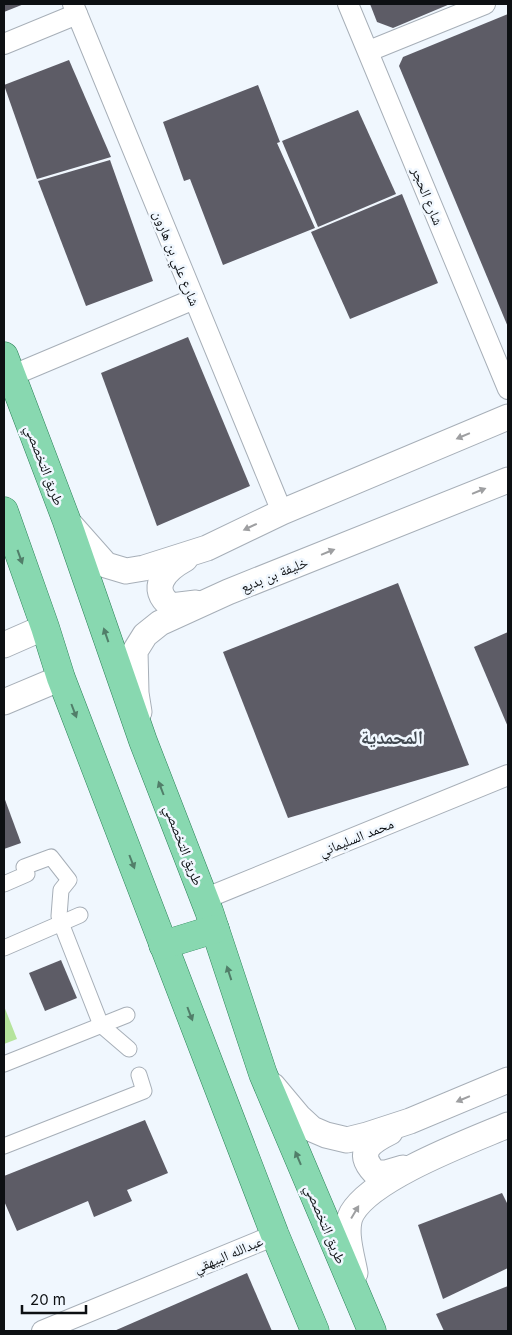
<svg xmlns="http://www.w3.org/2000/svg" width="512" height="1335" font-family="Inter,'Noto Naskh Arabic',sans-serif">
  <style>
    .green { fill: #b5e49c }
    .building { fill: #5d5c66 }
    .lines { fill: none; stroke-linecap: round; stroke-linejoin: round }
    .pedestrian-casing { stroke: #a7afb8; stroke-width: 17 }
    .minor-casing { stroke: #a7afb8; stroke-width: 22 }
    .tertiary-casing { stroke: #a7afb8; stroke-width: 27 }
    .primary-casing { stroke: #2a8157; stroke-width: 29 }
    .pedestrian { stroke: #fff; stroke-width: 15 }
    .minor { stroke: #fff; stroke-width: 20 }
    .tertiary { stroke: #fff; stroke-width: 25 }
    .primary { stroke: #88d8b0; stroke-width: 28 }
    .oneway { fill: #9e9fa1 }
    .oneway2 { fill: #517e69 }
    .labels { text-anchor: middle; dominant-baseline: central; stroke-width: 5; stroke-linejoin: round; paint-order: stroke }
    .street-label { font-size: 14px; fill: #0d1013; stroke: #f0f7fe }
    .district-label { font-size: 19px; font-weight: bold; fill: #40474f; stroke: #f0f7fe }
  </style>
  <rect width="100%" height="100%" fill="#f0f7fe"/>
  <!-- green -->
  <polygon class="green" points="4,1006 17,1039 4,1044"/>
  <!-- building -->
  <g class="building">
    <polygon points="4,4 24,4 4,12"/>
    <polygon points="370,4 450,4 393,28 377,22"/>
    <polygon points="508,14 508,327 399,66 403,57"/>
    <polygon points="69,60 111,157 37,179 4,85"/>
    <polygon points="258,85 280,142 277,143 315,228 223,265 190,179 184,181 163,122"/>
    <polygon points="358,110 396,194 318,227 282,141"/>
    <polygon points="110,160 153,281 86,306 38,181"/>
    <polygon points="402,194 438,283 350,319 311,232"/>
    <polygon points="188,337 250,486 157,526 101,373"/>
    <polygon points="398,583 469,765 288,818 223,652"/>
    <polygon points="508,632 508,727 474,647"/>
    <polygon points="4,797 21,843 4,849"/>
    <polygon points="61,960 77,998 45,1011 29,973"/>
    <polygon points="145,1120 168,1173 127,1190 132,1201 94,1217 88,1201 17,1231 4,1201 4,1176"/>
    <polygon points="502,1193 508,1205 508,1268 443,1299 418,1225"/>
    <polygon points="247,1273 272,1331 114,1331"/>
    <polygon points="508,1286 508,1331 444,1331 436,1314"/>
  </g>
  <g class="lines">
    <!-- pedestrian casing -->
    <g class="pedestrian-casing">
      <g id="pedestrian">
        <polyline points="4,884 27,874 24,867 51,857 69,880 61,890 59,916 61,923 101,1025 129,1049"/>
        <polyline points="4,948 80,915"/>
        <polyline points="4,1064 127,1015"/>
        <polyline points="4,1146 144,1091 139,1075"/>
      </g>
    </g>
    <!-- minor casing -->
    <g class="minor-casing">
      <g id="minor">
        <polyline points="73,4 282,512"/>
        <polyline points="348,4 508,389"/>
        <polyline points="4,44 77,14"/>
        <polyline points="369,51 485,4"/>
        <polyline points="11,376 194,299"/>
        <polyline points="204,899 508,775"/>
        <polyline points="42,1331 275,1235"/>
      </g>
    </g>
    <!-- tertiary casing -->
    <g class="tertiary-casing">
      <g id="tertiary">
        <polyline points="67,521 106,565 126,571 144,568 207,548 282,512 508,417"/>
        <path d="M185,559C165,570 148,588 171,606L196,603"/>
        <polyline points="4,645 45,627"/>
        <polyline points="4,702 61,678"/>
        <polyline points="139,712 136,693 135,651 145,635 160,623 228,592 508,480"/>
        <polyline points="273,1086 299,1117 312,1129 326,1135 347,1140 367,1135 410,1121 508,1080"/>
        <path d="M390,1132C370,1142 355,1152 375,1173H386L403,1168"/>
        <path d="M355,1273C352,1256 343,1229 352,1213C373,1177 468,1142 508,1125"/>
      </g>
    </g>
    <!-- primary casing -->
    <g class="primary-casing">
      <g id="primary">
        <polyline points="4,356 66,519 143,741 209,911 263,1074 372,1331"/>
        <polyline points="4,511 45,627 61,678 275,1235 315,1331"/>
        <polyline points="163,945 215,929"/>
      </g>
    </g>
    <!-- pedestrian -->
    <use href="#pedestrian" class="pedestrian"/>
    <!-- minor -->
    <use href="#minor" class="minor"/>
    <!-- tertiary -->
    <use href="#tertiary" class="tertiary"/>
    <!-- primary -->
    <use href="#primary" class="primary"/>
  </g>
  <!-- one-way arrows -->
  <defs><path id="oneway-solid" d="M-6-.8H1V-3.2L6.5 0L1 3.2V.8H-6Z" transform="scale(1.25)"/></defs>
  <g class="oneway">
    <use href="#oneway-solid" transform="translate(463 436) rotate(157)"/>
    <use href="#oneway-solid" transform="translate(479 491) rotate(-22)"/>
    <use href="#oneway-solid" transform="translate(250 527) rotate(155)"/>
    <use href="#oneway-solid" transform="translate(328 552) rotate(-22)"/>
    <use href="#oneway-solid" transform="translate(463 1099) rotate(157)"/>
    <use href="#oneway-solid" transform="translate(355 1212) rotate(-59)"/>
  </g>
  <g class="oneway2">
    <use href="#oneway-solid" transform="translate(20 557) rotate(70)"/>
    <use href="#oneway-solid" transform="translate(106 635) rotate(-109)"/>
    <use href="#oneway-solid" transform="translate(74 711) rotate(69)"/>
    <use href="#oneway-solid" transform="translate(161 788) rotate(-111)"/>
    <use href="#oneway-solid" transform="translate(132 862) rotate(69)"/>
    <use href="#oneway-solid" transform="translate(229 973) rotate(-108)"/>
    <use href="#oneway-solid" transform="translate(190 1014) rotate(69)"/>
    <use href="#oneway-solid" transform="translate(298 1158) rotate(-113)"/>
  </g>
  <g class="labels">
    <!-- street labels -->
    <g class="street-label">
      <text transform="translate(428 196) rotate(68)">شارع الحجر</text>
      <text transform="translate(177 258) rotate(68)">شارع علي بن هارون</text>
      <text transform="translate(45 465) rotate(69)">طريق التخصصي</text>
      <text transform="translate(274 574) rotate(-22)">خليفة بن بديع</text>
      <text transform="translate(356 837) rotate(-22)">محمد السليماني</text>
      <text transform="translate(184 845) rotate(69)">طريق التخصصي</text>
      <text transform="translate(326 1224) rotate(67)">طريق التخصصي</text>
      <text transform="translate(228 1254) rotate(-23)">عبدالله البيهقي</text>
    </g>
    <!-- district labels -->
    <g class="district-label">
      <text x="392" y="737">المحمدية</text>
    </g>
  </g>
  <!-- border -->
  <rect width="512" height="1335" fill="none" stroke="#0d1013" stroke-width="10"/>
  <!-- scale -->
  <path d="M22 1305v8h64v-8" fill="none" stroke="#0d1013" stroke-width="2.5"/>
  <text x="30" y="1305" font-size="15" fill="#0d1013" stroke="#f0f7fe" stroke-width="4" paint-order="stroke">20 m</text>
</svg>
